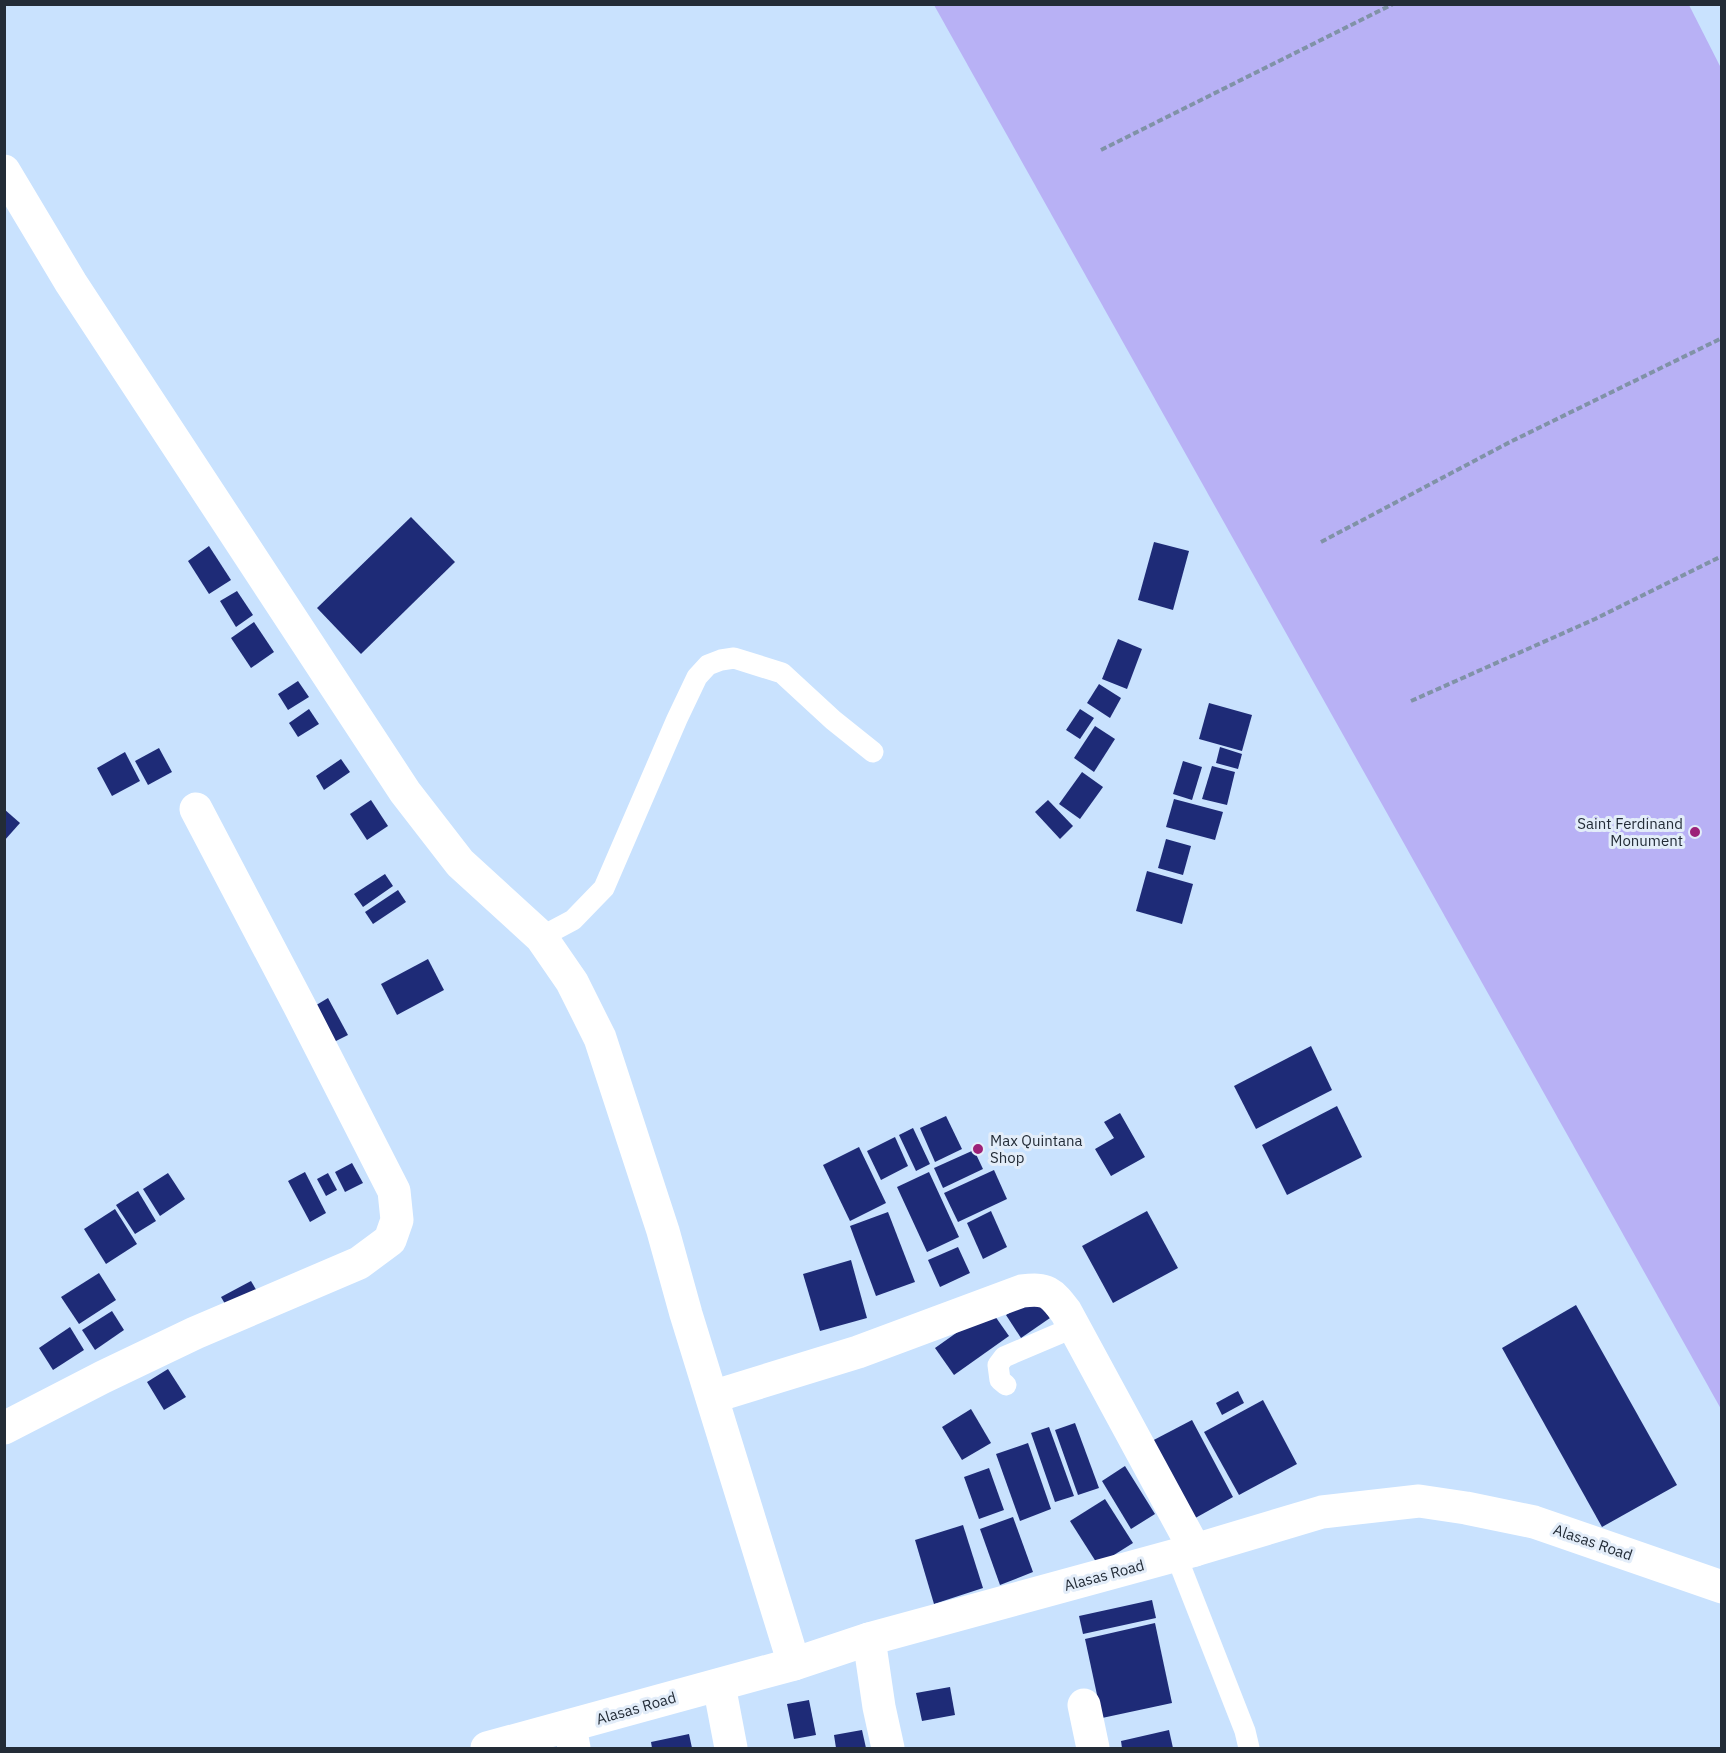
<svg xmlns="http://www.w3.org/2000/svg" width="1726" height="1753" font-family="'IBM Plex Sans',sans-serif">
  <style>
    .green { fill: #b8b1f5 }
    .building { fill: #1e2b77 }
    .lines { fill: none; stroke-linecap: round; stroke-linejoin: round }
    .path { stroke: #8092a7; stroke-width: 4; stroke-dasharray: 6 3; stroke-linecap: butt }
    .service { stroke: #fff; stroke-width: 21 }
    .minor { stroke: #fff; stroke-width: 33 }
    .tertiary { stroke: #fff; stroke-width: 33 }
    .poi-dot { fill: #9c2178; stroke: #e3edf9; stroke-width: 2 }
    .labels { text-anchor: middle; dominant-baseline: central; stroke-width: 6; stroke-linejoin: round; paint-order: stroke }
    .poi-label { font-size: 15px; fill: #232c37; stroke: #e3edf9; text-anchor: end }
    .street-label { font-size: 15px; fill: #232c37; stroke: #e3edf9 }
  </style>
  <rect width="100%" height="100%" fill="#c9e2fe"/>
  <!-- green -->
  <polygon class="green" points="934,5 1689,5 1722,70 1721,1409"/>
  <!-- building -->
  <g class="building">
    <polygon points="411,517 455,562 361,654 317,608"/>
    <polygon points="1154,542 1189,551 1173,610 1138,600"/>
    <polygon points="209,546 231,580 209,594 188,561"/>
    <polygon points="237,591 253,615 236,627 220,601"/>
    <polygon points="254,622 274,652 251,668 231,638"/>
    <polygon points="1118,639 1142,649 1127,689 1102,679"/>
    <polygon points="298,681 309,697 288,710 278,694"/>
    <polygon points="1099,684 1121,698 1110,718 1087,703"/>
    <polygon points="1209,703 1252,715 1242,751 1199,739"/>
    <polygon points="309,709 319,724 298,737 289,723"/>
    <polygon points="1080,709 1094,718 1080,739 1066,730"/>
    <polygon points="1095,726 1115,739 1094,772 1074,758"/>
    <polygon points="1220,747 1242,754 1238,769 1216,763"/>
    <polygon points="159,748 172,772 148,785 135,761"/>
    <polygon points="125,752 140,781 112,796 97,768"/>
    <polygon points="341,759 350,772 324,790 316,776"/>
    <polygon points="1183,761 1202,767 1192,800 1173,794"/>
    <polygon points="1212,766 1235,772 1227,805 1202,799"/>
    <polygon points="1082,772 1103,787 1080,819 1059,804"/>
    <polygon points="1174,799 1223,812 1215,840 1166,827"/>
    <polygon points="371,800 388,826 367,840 350,814"/>
    <polygon points="1048,800 1073,826 1060,839 1035,812"/>
    <polygon points="4,809 20,823 4,841"/>
    <polygon points="1166,839 1191,846 1183,875 1158,868"/>
    <polygon points="1147,871 1193,884 1182,924 1136,911"/>
    <polygon points="385,874 393,886 363,907 354,894"/>
    <polygon points="398,890 406,902 373,924 365,912"/>
    <polygon points="428,959 444,990 397,1015 381,984"/>
    <polygon points="328,998 348,1035 332,1043 313,1007"/>
    <polygon points="1311,1046 1332,1090 1256,1129 1234,1086"/>
    <polygon points="1337,1106 1362,1157 1287,1195 1262,1145"/>
    <polygon points="1120,1113 1145,1157 1111,1176 1095,1149 1114,1138 1104,1122"/>
    <polygon points="946,1116 962,1149 935,1162 920,1128"/>
    <polygon points="913,1128 930,1164 916,1171 899,1135"/>
    <polygon points="895,1137 908,1166 881,1180 867,1151"/>
    <polygon points="859,1147 886,1203 850,1221 823,1165"/>
    <polygon points="974,1150 983,1169 943,1188 934,1168"/>
    <polygon points="352,1163 363,1183 345,1192 335,1172"/>
    <polygon points="994,1170 1007,1199 958,1222 944,1193"/>
    <polygon points="305,1172 326,1213 310,1222 288,1181"/>
    <polygon points="929,1172 959,1237 927,1252 897,1187"/>
    <polygon points="168,1173 185,1199 160,1216 143,1189"/>
    <polygon points="328,1173 337,1190 326,1196 317,1179"/>
    <polygon points="138,1191 156,1221 135,1234 116,1205"/>
    <polygon points="115,1209 137,1244 106,1264 84,1229"/>
    <polygon points="991,1211 1007,1247 983,1259 967,1223"/>
    <polygon points="1147,1211 1178,1268 1113,1303 1082,1246"/>
    <polygon points="888,1212 915,1282 876,1296 850,1226"/>
    <polygon points="958,1247 970,1273 940,1287 928,1260"/>
    <polygon points="851,1260 867,1318 820,1331 803,1274"/>
    <polygon points="99,1273 116,1300 79,1324 61,1297"/>
    <polygon points="251,1281 258,1293 228,1309 221,1297"/>
    <polygon points="1035,1296 1050,1318 1021,1338 1006,1315"/>
    <polygon points="1576,1305 1677,1485 1602,1527 1502,1348"/>
    <polygon points="990,1309 1009,1336 954,1375 935,1348"/>
    <polygon points="112,1311 124,1330 95,1350 82,1330"/>
    <polygon points="70,1327 84,1350 53,1370 39,1348"/>
    <polygon points="168,1369 186,1397 164,1410 147,1382"/>
    <polygon points="1238,1391 1244,1403 1222,1415 1216,1403"/>
    <polygon points="1263,1400 1297,1464 1239,1495 1204,1432"/>
    <polygon points="971,1409 991,1443 962,1460 942,1427"/>
    <polygon points="1192,1420 1233,1497 1190,1521 1148,1443"/>
    <polygon points="1075,1423 1099,1488 1078,1495 1055,1430"/>
    <polygon points="1049,1427 1074,1496 1055,1502 1031,1433"/>
    <polygon points="1028,1443 1051,1509 1020,1521 996,1454"/>
    <polygon points="1125,1466 1155,1514 1131,1529 1102,1481"/>
    <polygon points="989,1468 1004,1510 979,1519 964,1477"/>
    <polygon points="1105,1499 1133,1543 1098,1565 1070,1521"/>
    <polygon points="1013,1517 1033,1572 1000,1585 980,1529"/>
    <polygon points="963,1525 983,1588 934,1604 915,1540"/>
    <polygon points="1152,1600 1156,1618 1083,1634 1079,1616"/>
    <polygon points="1155,1623 1172,1703 1102,1718 1085,1639"/>
    <polygon points="950,1687 955,1715 922,1721 916,1693"/>
    <polygon points="809,1700 816,1735 794,1739 787,1704"/>
    <polygon points="862,1730 866,1748 836,1748 834,1735"/>
    <polygon points="1169,1730 1173,1748 1122,1748 1121,1741"/>
    <polygon points="689,1734 692,1748 652,1748 651,1742"/>
  </g>
  <g class="lines">
    <!-- path -->
    <g class="path">
      <polyline points="1101,150 1393,4"/>
      <polyline points="1321,542 1510,442 1722,338"/>
      <polyline points="1411,701 1595,619 1722,556"/>
    </g>
    <!-- service -->
    <g class="service">
      <polyline points="541,937 573,920 604,888 677,719 697,677 708,665 721,660 734,658 782,673 833,720 873,752"/>
      <polyline points="1006,1385 1000,1380 998,1365 1004,1357 1058,1334 1074,1326"/>
      <polyline points="1176,1555 1245,1731 1249,1748"/>
    </g>
    <!-- minor -->
    <g class="minor">
      <polyline points="4,171 71,283 405,792 460,863 541,937 572,982 600,1038 663,1231 686,1314 794,1664"/>
      <path d="M712,1397L858,1352L1022,1291C1047,1288 1051,1292 1066,1312L1195,1550"/>
      <polyline points="4,1428 103,1377 195,1333 359,1263 390,1240 397,1220 394,1191 299,1005 196,809"/>
      <polyline points="869,1639 879,1707 888,1748"/>
      <polyline points="719,1685 731,1748"/>
      <polyline points="1084,1705 1093,1748"/>
      <polyline points="570,1726 574,1748"/>
    </g>
    <!-- tertiary -->
    <polyline class="tertiary" points="487,1748 794,1664 869,1639 1195,1550 1322,1512 1419,1501 1466,1508 1534,1522 1722,1587"/>
  </g>
  <!-- markers -->
  <g class="poi-dot">
    <circle cx="1695" cy="832" r="6"/>
    <circle cx="978" cy="1149" r="6"/>
  </g>
  <g class="labels">
    <!-- poi labels -->
    <g class="poi-label">
      <text x="1683" y="823">Saint Ferdinand<tspan x="1683" dy="17">Monument</tspan></text>
      <text x="990" y="1140" text-anchor="start">Max Quintana<tspan x="990" dy="17">Shop</tspan></text>
    </g>
    <!-- street labels -->
    <g class="street-label">
      <text transform="translate(1593 1542) rotate(19)">Alasas Road</text>
      <text transform="translate(1104 1575) rotate(-15)">Alasas Road</text>
      <text transform="translate(636 1708) rotate(-16)">Alasas Road</text>
    </g>
  </g>
  <!-- border -->
  <rect width="1726" height="1753" fill="none" stroke="#232c37" stroke-width="12"/>
</svg>
